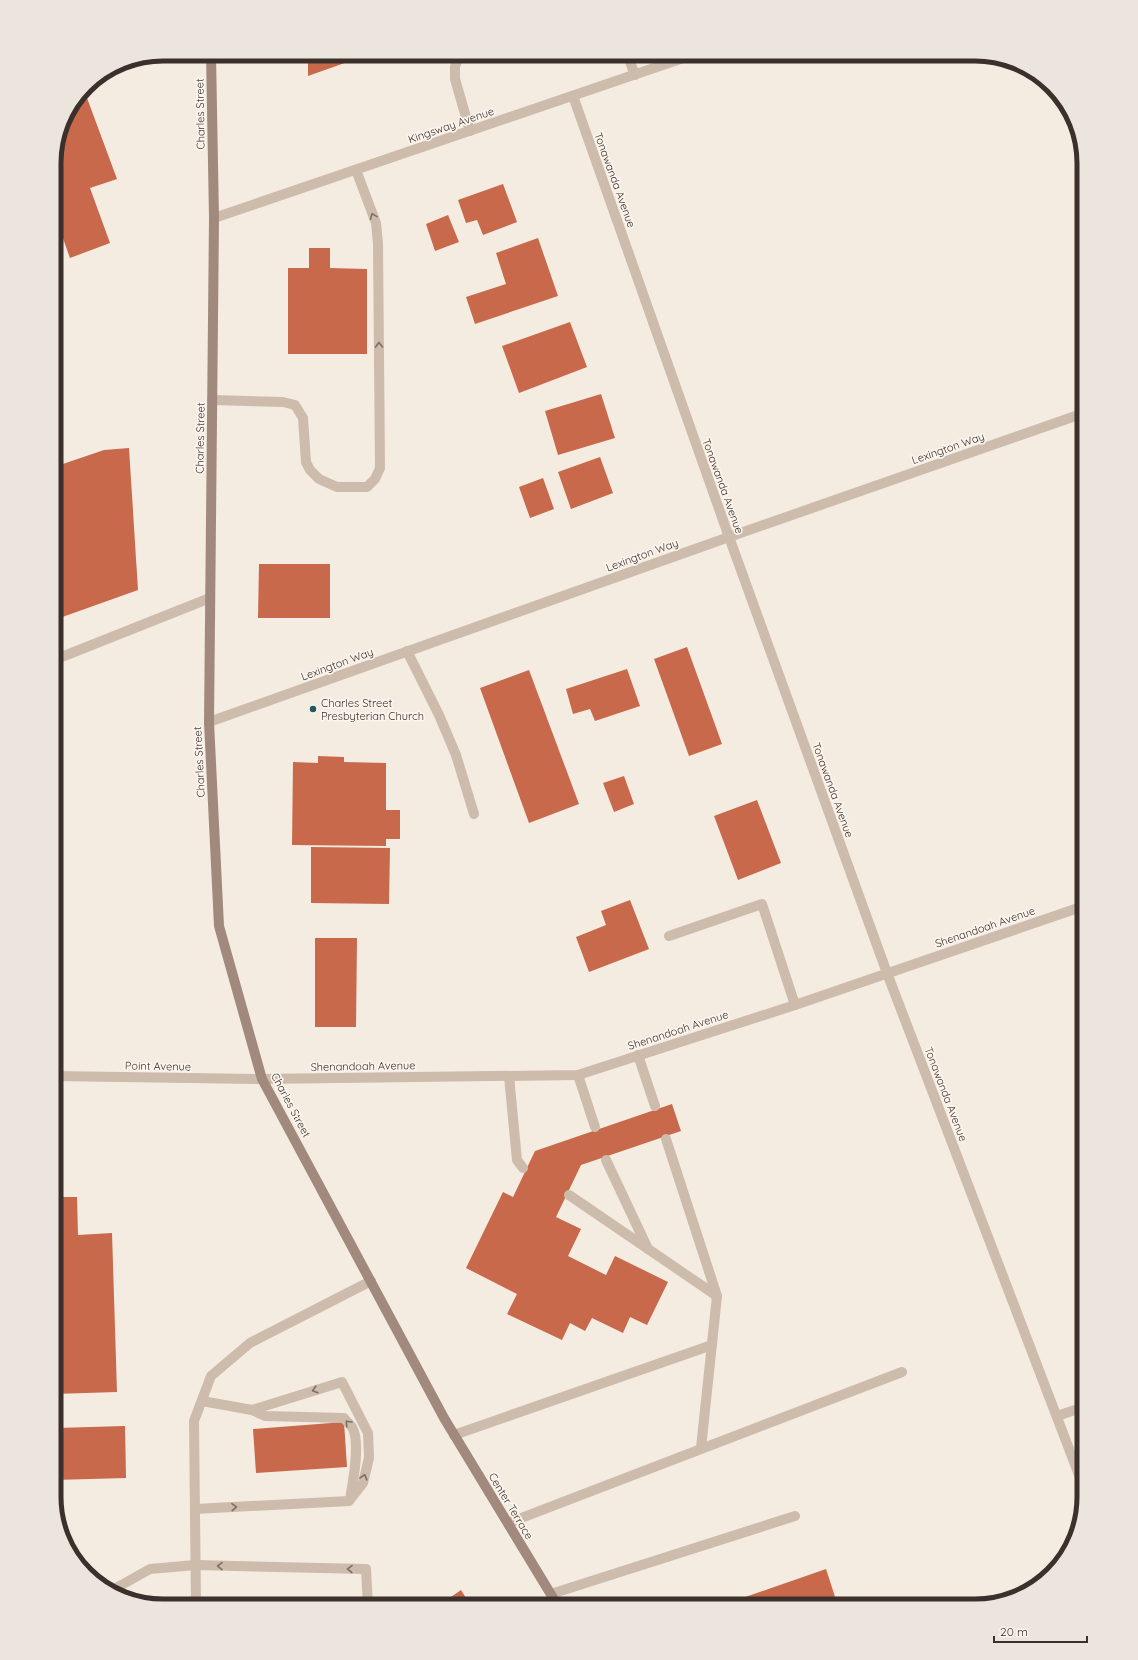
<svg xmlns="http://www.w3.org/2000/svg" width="1138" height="1660" font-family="Quicksand,sans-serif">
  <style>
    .building { fill: #c8694b }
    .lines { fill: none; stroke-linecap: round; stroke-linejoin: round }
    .lane { stroke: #cdbbac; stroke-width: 10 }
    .street { stroke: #cdbbac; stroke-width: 10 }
    .secondary { stroke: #a18a7d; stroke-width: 10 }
    .oneway { stroke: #7d6f65 }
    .poi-dot { fill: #1f5a5e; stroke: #fbf5ee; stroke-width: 1.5 }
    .labels { text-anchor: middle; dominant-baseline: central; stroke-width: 3.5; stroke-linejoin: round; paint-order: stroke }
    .street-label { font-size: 11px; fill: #3b302b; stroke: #fbf5ee }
    .poi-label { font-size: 11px; fill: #3b302b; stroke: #fbf5ee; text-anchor: start }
    .rim { fill: none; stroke: #3b302b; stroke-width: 5 }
  </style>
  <rect width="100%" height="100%" fill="#f4ebe1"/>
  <!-- building -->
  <g class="building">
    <polygon points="308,54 370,54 308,76"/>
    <polygon points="87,98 117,179 90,188 110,243 70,258 54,213 54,156 62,121 75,103"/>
    <polygon points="503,184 517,222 483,235 477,220 466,223 458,200"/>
    <polygon points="448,215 459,242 435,251 426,224"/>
    <polygon points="538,238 558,296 475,324 466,297 506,284 496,253"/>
    <polygon points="309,248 330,248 330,268 367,269 367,354 288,354 288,268 309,268"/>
    <polygon points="570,322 587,367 519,393 502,346"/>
    <polygon points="601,394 615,438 558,455 545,411"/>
    <polygon points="129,448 138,590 54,620 54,467 104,450"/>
    <polygon points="600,457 613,493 571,509 558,472"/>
    <polygon points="543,478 554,509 530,518 519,487"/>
    <polygon points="259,564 330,564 330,618 258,618"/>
    <polygon points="687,647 722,744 689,756 654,659"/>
    <polygon points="627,669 640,706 595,721 590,709 573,714 566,689"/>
    <polygon points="529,670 579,804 529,823 480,688"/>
    <polygon points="318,756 344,757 344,762 386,763 386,810 400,810 400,839 386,839 386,846 292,845 293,762 318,763"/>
    <polygon points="624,776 634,804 614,812 603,783"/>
    <polygon points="757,800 781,863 738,880 714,816"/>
    <polygon points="311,847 390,848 389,904 311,903"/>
    <polygon points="630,900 649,949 589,972 576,937 606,925 601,911"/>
    <polygon points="315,938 357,938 356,1027 315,1027"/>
    <polygon points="672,1104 681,1131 581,1165 556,1217 581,1229 568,1256 606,1275 615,1256 668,1282 647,1325 630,1317 623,1333 592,1318 585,1331 570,1323 562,1340 507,1314 517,1294 466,1268 503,1192 513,1197 535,1151"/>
    <polygon points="54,1197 77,1197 78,1235 112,1233 117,1392 54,1394"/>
    <polygon points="54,1417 56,1417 56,1428 125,1426 126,1478 54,1480"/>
    <polygon points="344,1422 347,1467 256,1473 253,1429"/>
    <polygon points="826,1569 838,1606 719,1606"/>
    <polygon points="461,1590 471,1606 438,1606"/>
  </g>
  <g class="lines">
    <!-- lane -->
    <g class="lane">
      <polyline points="459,54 455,67 455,79 470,131"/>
      <polyline points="627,54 635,75"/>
      <polyline points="212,400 283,402 295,405 303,418 306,462 310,470 319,479 337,487 367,487 375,479 380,468 378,244 376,223 356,170"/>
      <polyline points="407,651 439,715 456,755 474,814"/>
      <polyline points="54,660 210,598"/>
      <polyline points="669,936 762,904 795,1005"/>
      <polyline points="638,1055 655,1106"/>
      <polyline points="578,1075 595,1127"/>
      <polyline points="509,1076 517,1160 523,1168"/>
      <polyline points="666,1139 717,1296 701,1448"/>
      <polyline points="606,1160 648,1249"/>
      <polyline points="569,1195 717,1296"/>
      <path d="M252,1410L265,1416L344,1418C346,1421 350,1424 352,1427C361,1442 353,1482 350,1499"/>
      <polyline points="454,1435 712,1345"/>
      <polyline points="195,1509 349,1501 363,1483 369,1458 368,1433 342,1382 252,1410 202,1401"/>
      <polyline points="508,1523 902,1372"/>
      <polyline points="109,1592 150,1569 195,1565 366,1569 368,1606"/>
      <polyline points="551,1594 795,1516"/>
      <polyline points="196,1606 194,1421 211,1376 250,1343 371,1281"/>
    </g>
    <!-- street -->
    <g class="street">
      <polyline points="573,96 729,537 887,973 1084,1488"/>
      <polyline points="214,218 695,54"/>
      <polyline points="209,722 729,537 1084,413"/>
      <polyline points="54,1076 262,1079 578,1075 795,1005 1084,906"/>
      <polyline points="1057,1416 1084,1407"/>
    </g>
    <!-- secondary -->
    <polyline class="secondary" points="211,54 214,218 209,722 219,926 262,1079 444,1418 558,1606"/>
  </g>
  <!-- one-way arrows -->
  <defs><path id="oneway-chevron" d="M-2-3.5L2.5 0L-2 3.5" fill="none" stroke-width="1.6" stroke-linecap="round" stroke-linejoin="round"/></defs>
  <g class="oneway">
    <use href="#oneway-chevron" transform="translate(373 216) rotate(-111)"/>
    <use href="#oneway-chevron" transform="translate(379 345) rotate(-91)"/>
    <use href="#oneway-chevron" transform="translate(315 1390) rotate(163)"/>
    <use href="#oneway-chevron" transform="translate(348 1423) rotate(-133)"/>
    <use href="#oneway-chevron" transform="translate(364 1477) rotate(-74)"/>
    <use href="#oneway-chevron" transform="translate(234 1507) rotate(-3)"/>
    <use href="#oneway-chevron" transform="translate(220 1566) rotate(-179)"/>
    <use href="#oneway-chevron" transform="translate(350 1569) rotate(-179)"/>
  </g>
  <!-- markers -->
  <circle class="poi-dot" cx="313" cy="709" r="4"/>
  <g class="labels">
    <!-- street labels -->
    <g class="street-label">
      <text transform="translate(200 114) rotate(-91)">Charles Street</text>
      <text transform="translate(451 125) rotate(-19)">Kingsway Avenue</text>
      <text transform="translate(615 180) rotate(70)">Tonawanda Avenue</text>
      <text transform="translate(200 438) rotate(-89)">Charles Street</text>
      <text transform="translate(948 448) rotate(-19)">Lexington Way</text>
      <text transform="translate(723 486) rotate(70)">Tonawanda Avenue</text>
      <text transform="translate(642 555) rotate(-20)">Lexington Way</text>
      <text transform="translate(337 664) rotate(-20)">Lexington Way</text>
      <text transform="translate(199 762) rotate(-93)">Charles Street</text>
      <text transform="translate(833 790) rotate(70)">Tonawanda Avenue</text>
      <text transform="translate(985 927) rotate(-19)">Shenandoah Avenue</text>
      <text transform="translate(678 1030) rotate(-18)">Shenandoah Avenue</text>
      <text transform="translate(158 1066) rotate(1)">Point Avenue</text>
      <text transform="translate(363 1066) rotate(-1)">Shenandoah Avenue</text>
      <text transform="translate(946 1094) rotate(69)">Tonawanda Avenue</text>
      <text transform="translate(291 1105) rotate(62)">Charles Street</text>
      <text transform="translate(511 1506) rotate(59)">Center Terrace</text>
    </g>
    <!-- poi labels -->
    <g class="poi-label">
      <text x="321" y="703">Charles Street<tspan x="321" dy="13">Presbyterian Church</tspan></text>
    </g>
  </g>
  <!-- crop -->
  <path d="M0 0H1138V1660H0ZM163 61H975A102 102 0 0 1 1077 163V1497A102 102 0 0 1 975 1599H163A102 102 0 0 1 61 1497V163A102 102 0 0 1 163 61Z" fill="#ece5de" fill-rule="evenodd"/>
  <path class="rim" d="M163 61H975A102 102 0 0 1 1077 163V1497A102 102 0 0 1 975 1599H163A102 102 0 0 1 61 1497V163A102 102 0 0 1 163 61Z"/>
  <!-- scale -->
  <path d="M994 1636v6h93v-6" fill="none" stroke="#3b302b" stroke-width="2"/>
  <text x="1000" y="1636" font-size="12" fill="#3b302b" stroke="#fbf5ee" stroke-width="3" paint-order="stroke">20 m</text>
</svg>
